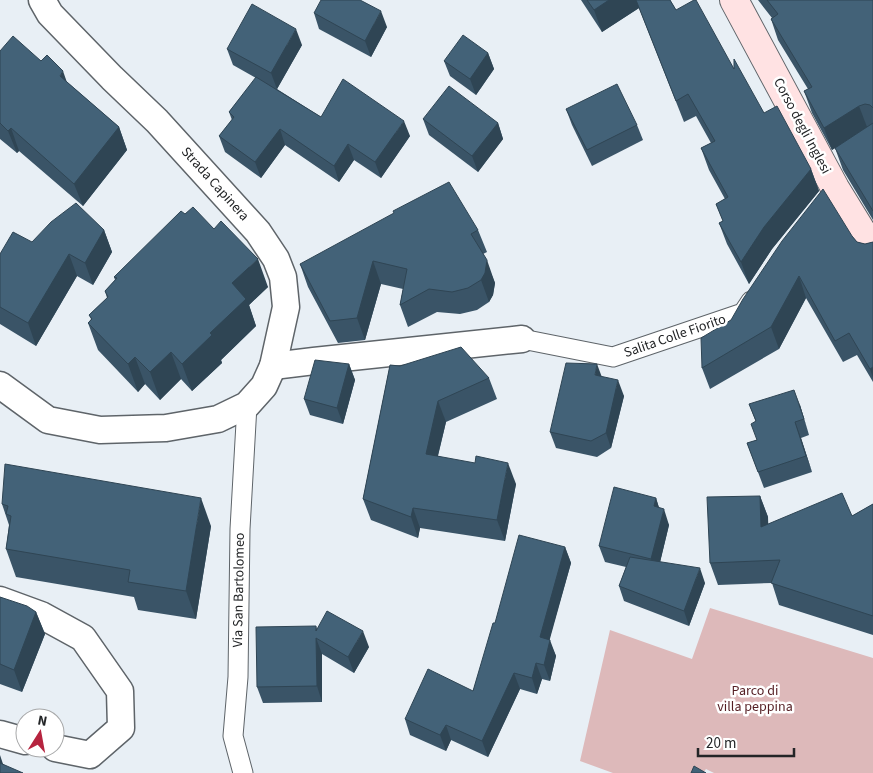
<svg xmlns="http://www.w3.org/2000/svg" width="873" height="773" font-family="'Source Sans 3',sans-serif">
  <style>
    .green { fill: #ddb9ba }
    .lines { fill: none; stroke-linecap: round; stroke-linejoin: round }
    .pedestrian-casing { stroke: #5e6469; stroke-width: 21 }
    .minor-casing { stroke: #5e6469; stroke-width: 29 }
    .secondary-casing { stroke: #5e6469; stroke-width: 30 }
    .pedestrian { stroke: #fff; stroke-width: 19 }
    .minor { stroke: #fff; stroke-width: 26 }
    .secondary { stroke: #ffe2e3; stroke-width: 28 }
    .wall { fill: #3a5467 }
    .shaded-wall { fill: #2f4554 }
    .building { fill: #436278; stroke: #2f4554 }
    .labels { text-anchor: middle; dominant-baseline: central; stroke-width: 5; stroke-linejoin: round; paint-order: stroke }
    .street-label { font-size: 14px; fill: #232527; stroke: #fff }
    .park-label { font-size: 14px; fill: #541e23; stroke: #fff }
  </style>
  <rect width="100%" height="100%" fill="#e8eff5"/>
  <!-- green -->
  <polygon class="green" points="710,608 873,658 873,773 714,773 706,769 703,773 613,773 580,761 610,630 692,659"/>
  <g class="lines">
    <!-- pedestrian casing -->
    <g class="pedestrian-casing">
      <g id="pedestrian">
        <polyline points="522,339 613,357 743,313 751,301"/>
        <polyline points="243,773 233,736 238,677 240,529 247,405"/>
      </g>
    </g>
    <!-- minor casing -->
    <g class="minor-casing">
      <g id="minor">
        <polyline points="273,366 314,361 522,339"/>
        <polyline points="0,385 48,420 100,430 166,428 218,419 247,405 264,386 273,366 286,307 283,277 276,259 258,232 157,121 112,78 50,14 42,0"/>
        <polyline points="0,600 41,615 83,638 120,691 121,728 90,755 55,748"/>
        <polyline points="0,734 25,741"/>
      </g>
    </g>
    <!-- secondary casing -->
    <g class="secondary-casing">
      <polyline id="secondary" points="734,0 835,188 873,250"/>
    </g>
    <!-- pedestrian -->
    <use href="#pedestrian" class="pedestrian"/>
    <!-- minor -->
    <use href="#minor" class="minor"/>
    <!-- secondary -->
    <use href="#secondary" class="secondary"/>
  </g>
  <!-- wall -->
  <g class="wall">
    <polygon points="581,0 670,0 676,10 734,69 764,113 811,169 819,191 772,249 749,284 727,244 719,223 723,221 716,204 725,199 709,170 701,148 711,143 696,116 684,122 639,8 602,32"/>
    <polygon points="758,0 873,0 873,220 843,170 835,148 832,150 812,113 804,91 808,89 778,40 771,19 772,18"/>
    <polygon points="314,13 387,27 371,57 319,29"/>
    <polygon points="302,45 277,89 321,117 410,136 381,178 354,160 339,182 285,145 261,178 225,152 219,136 232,120 229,112 256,78 233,65 227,49"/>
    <polygon points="0,51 67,82 119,127 127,150 83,206 19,151 17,153 0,139"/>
    <polygon points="488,53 494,69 476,95 450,76 444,61"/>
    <polygon points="566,109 637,125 643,140 592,166 572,125"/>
    <polygon points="423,119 498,123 503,139 478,172 429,135"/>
    <polygon points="214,229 268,287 249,305 256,326 221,360 222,363 192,391 181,379 160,400 145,384 138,392 98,350 88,323 91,319 89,315 107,298 105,291 115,280 114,277"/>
    <polygon points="104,230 112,252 93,285 77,276 36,346 0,324 0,254 32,242"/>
    <polygon points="478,230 487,252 483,254 495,283 493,295 489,302 477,310 460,314 437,312 408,327 400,305 403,289 381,284 365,340 338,343 308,287 300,264"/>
    <polygon points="852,236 857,242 865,244 873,242 873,382 857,355 843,362 806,298 779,349 710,389 702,368 731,320"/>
    <polygon points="349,364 355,380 343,424 310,415 304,399"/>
    <polygon points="390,365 489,378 497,399 446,422 438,456 516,484 505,541 420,528 418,538 371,520 363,499"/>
    <polygon points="602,377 624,396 611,448 597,457 556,448 550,432"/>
    <polygon points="749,404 800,405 809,435 801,438 812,472 764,488 747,443 757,440 756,422"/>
    <polygon points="760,496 768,517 768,524 852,516 873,504 873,635 779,605 772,583 718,585 710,563"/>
    <polygon points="656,498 659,508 669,525 660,562 705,583 689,626 624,601 619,586 626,567 605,562 599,546"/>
    <polygon points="2,504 211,526 196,619 138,610 134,597 16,577 6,549 9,525"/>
    <polygon points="565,547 571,563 549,640 556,656 550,681 542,679 537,694 520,689 488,757 451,740 446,751 410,735 405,719 473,691 495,623"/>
    <polygon points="0,597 36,612 45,634 22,692 0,684"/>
    <polygon points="316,626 317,629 369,647 354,673 322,654 322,702 263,703 257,687"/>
  </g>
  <!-- shaded-wall -->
  <g class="shaded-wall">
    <polygon points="609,0 636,0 639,8 602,32 594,10"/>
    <polygon points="381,11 387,27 371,57 365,41"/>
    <polygon points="296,29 302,45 277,89 271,73"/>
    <polygon points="488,53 494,69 476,95 470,79"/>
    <polygon points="63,71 71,94 60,76"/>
    <polygon points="859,106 867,127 832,150 824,128"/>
    <polygon points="404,121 410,136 381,178 375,162"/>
    <polygon points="498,123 503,139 478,172 472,156"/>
    <polygon points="119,127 127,150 83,206 74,184"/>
    <polygon points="11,128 19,151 17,153 8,131"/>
    <polygon points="280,129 285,145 261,178 255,162"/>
    <polygon points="348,144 354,160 339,182 334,166"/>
    <polygon points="811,169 819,191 772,249 749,284 741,262 764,227"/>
    <polygon points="104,230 112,252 93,285 85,263"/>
    <polygon points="69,254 77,276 36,346 28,323"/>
    <polygon points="258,259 268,287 249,305 256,326 221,360 222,363 192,391 182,364 210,333 232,283"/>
    <polygon points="487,260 495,283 493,295 489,302 481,280"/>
    <polygon points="373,261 381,284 365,340 357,318"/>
    <polygon points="799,276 806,298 779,349 771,327"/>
    <polygon points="171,352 181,379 160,400 150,372"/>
    <polygon points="135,357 145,384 138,392 128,364"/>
    <polygon points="349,364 355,380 343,424 337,408"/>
    <polygon points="597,364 603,380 595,375"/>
    <polygon points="873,367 873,378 870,369"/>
    <polygon points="618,380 624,396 611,448 606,433"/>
    <polygon points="794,390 800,405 809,435 804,419"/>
    <polygon points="438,401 446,422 433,475 426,454"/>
    <polygon points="795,422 801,438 812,472 806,456"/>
    <polygon points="508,463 516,484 505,541 497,520"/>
    <polygon points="760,496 768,517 769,549 761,527"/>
    <polygon points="201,498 211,526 196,619 186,591"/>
    <polygon points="656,498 661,514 654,506"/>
    <polygon points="413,508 420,528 418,538 411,517"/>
    <polygon points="664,509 669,525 657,575 651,559"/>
    <polygon points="565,547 571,563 546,653 540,637"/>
    <polygon points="700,568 705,583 689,626 684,611"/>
    <polygon points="36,612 45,634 22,692 14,670"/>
    <polygon points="363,631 369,647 354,673 348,657"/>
    <polygon points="316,638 322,654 322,702 317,686"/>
    <polygon points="550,640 556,656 550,681 544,665"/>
    <polygon points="536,663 542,679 537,694 532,678"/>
    <polygon points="514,673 520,689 488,757 482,741"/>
    <polygon points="446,725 451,740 446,751 440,735"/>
    <polygon points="0,755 6,773 0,773"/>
  </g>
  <!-- building -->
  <g class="building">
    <polygon points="321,0 360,0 381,11 365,41 314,13"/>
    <polygon points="587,0 609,0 594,10"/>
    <polygon points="636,0 670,0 676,10 694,0 696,0 734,69 734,59 764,113 777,106 811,169 764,227 741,262 719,223 723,221 716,204 728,197 701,148 715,141 688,94 676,101"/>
    <polygon points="767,0 873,0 873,108 870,105 865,104 859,106 824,128 804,91 812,87 771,19 778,14"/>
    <polygon points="252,4 296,29 271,73 227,49"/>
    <polygon points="463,35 488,53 470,79 444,61"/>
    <polygon points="13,36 41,61 47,55 63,71 60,76 119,127 74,184 11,128 8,131 0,123 0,51"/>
    <polygon points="256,77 321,117 343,79 404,121 375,162 348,144 334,166 280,129 255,162 219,136 234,117 229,112"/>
    <polygon points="617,84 637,125 587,150 566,109"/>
    <polygon points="449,86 498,123 472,156 423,119"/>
    <polygon points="873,123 873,211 835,148"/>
    <polygon points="449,182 478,230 471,234 487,260 485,273 481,280 468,288 452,292 429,289 400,305 407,269 373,261 357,318 330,321 300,264 394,213 393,211"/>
    <polygon points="823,189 852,236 857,242 865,244 873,242 873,367 870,369 849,333 835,341 799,276 771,327 702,368 701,338 731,320 743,299 782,241"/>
    <polygon points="76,203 104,230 85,263 69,254 28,323 0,307 0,254 13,232 32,242 51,222"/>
    <polygon points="193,207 214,229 221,221 258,259 232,283 246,299 210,333 212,335 182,364 171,352 150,372 135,357 128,364 88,323 92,319 89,315 108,297 105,291 117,278 114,277 181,211 185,214"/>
    <polygon points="461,347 489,378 438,401 426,454 475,463 476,456 508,463 497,520 413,508 411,517 363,499 390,365 400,366"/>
    <polygon points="315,360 349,364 337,408 304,399"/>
    <polygon points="566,363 597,364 595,375 618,380 606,433 591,441 550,432"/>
    <polygon points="794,390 804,419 795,422 806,456 758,472 747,443 757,440 751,424 756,421 749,404"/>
    <polygon points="5,464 201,498 186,591 128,582 130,570 6,549 11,516 6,514 8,506 2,504"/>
    <polygon points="614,487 656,498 654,506 664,509 651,559 599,546"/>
    <polygon points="842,493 852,516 873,504 873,616 771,583 780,560 710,563 707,497 760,496 761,527"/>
    <polygon points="519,535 565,547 540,637 550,640 544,665 536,663 532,678 514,673 482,741 446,725 440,735 405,719 428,669 473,691 493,623 495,623"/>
    <polygon points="630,557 700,568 684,611 619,586"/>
    <polygon points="0,597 27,606 36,612 14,670 0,664"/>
    <polygon points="327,611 363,631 348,657 316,638 317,686 257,687 256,627 316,626 316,631"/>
    <polygon points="0,763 23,773 0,773"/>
    <polygon points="694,766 706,773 691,773"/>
  </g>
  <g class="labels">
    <!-- street labels -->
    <g class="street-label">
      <text transform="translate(802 126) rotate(62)">Corso degli Inglesi</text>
      <text transform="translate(215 184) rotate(48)">Strada Capinera</text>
      <text transform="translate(675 336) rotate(-19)">Salita Colle Fiorito</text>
      <text transform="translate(239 590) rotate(-89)">Via San Bartolomeo</text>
    </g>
    <!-- park labels -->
    <g class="park-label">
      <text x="755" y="691">Parco di<tspan x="755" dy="16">villa peppina</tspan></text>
    </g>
  </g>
  <!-- north arrow -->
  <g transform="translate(40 733) rotate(11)"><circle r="24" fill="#ffffff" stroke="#a7a8a9"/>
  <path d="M0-4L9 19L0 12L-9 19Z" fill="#b6243f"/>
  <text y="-8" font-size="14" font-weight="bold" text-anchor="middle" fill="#232527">N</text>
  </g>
  <!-- scale -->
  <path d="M698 748v8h96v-8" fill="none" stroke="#232527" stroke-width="2.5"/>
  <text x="706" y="748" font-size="15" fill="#232527" stroke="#ffffff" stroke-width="4" paint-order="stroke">20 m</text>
</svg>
